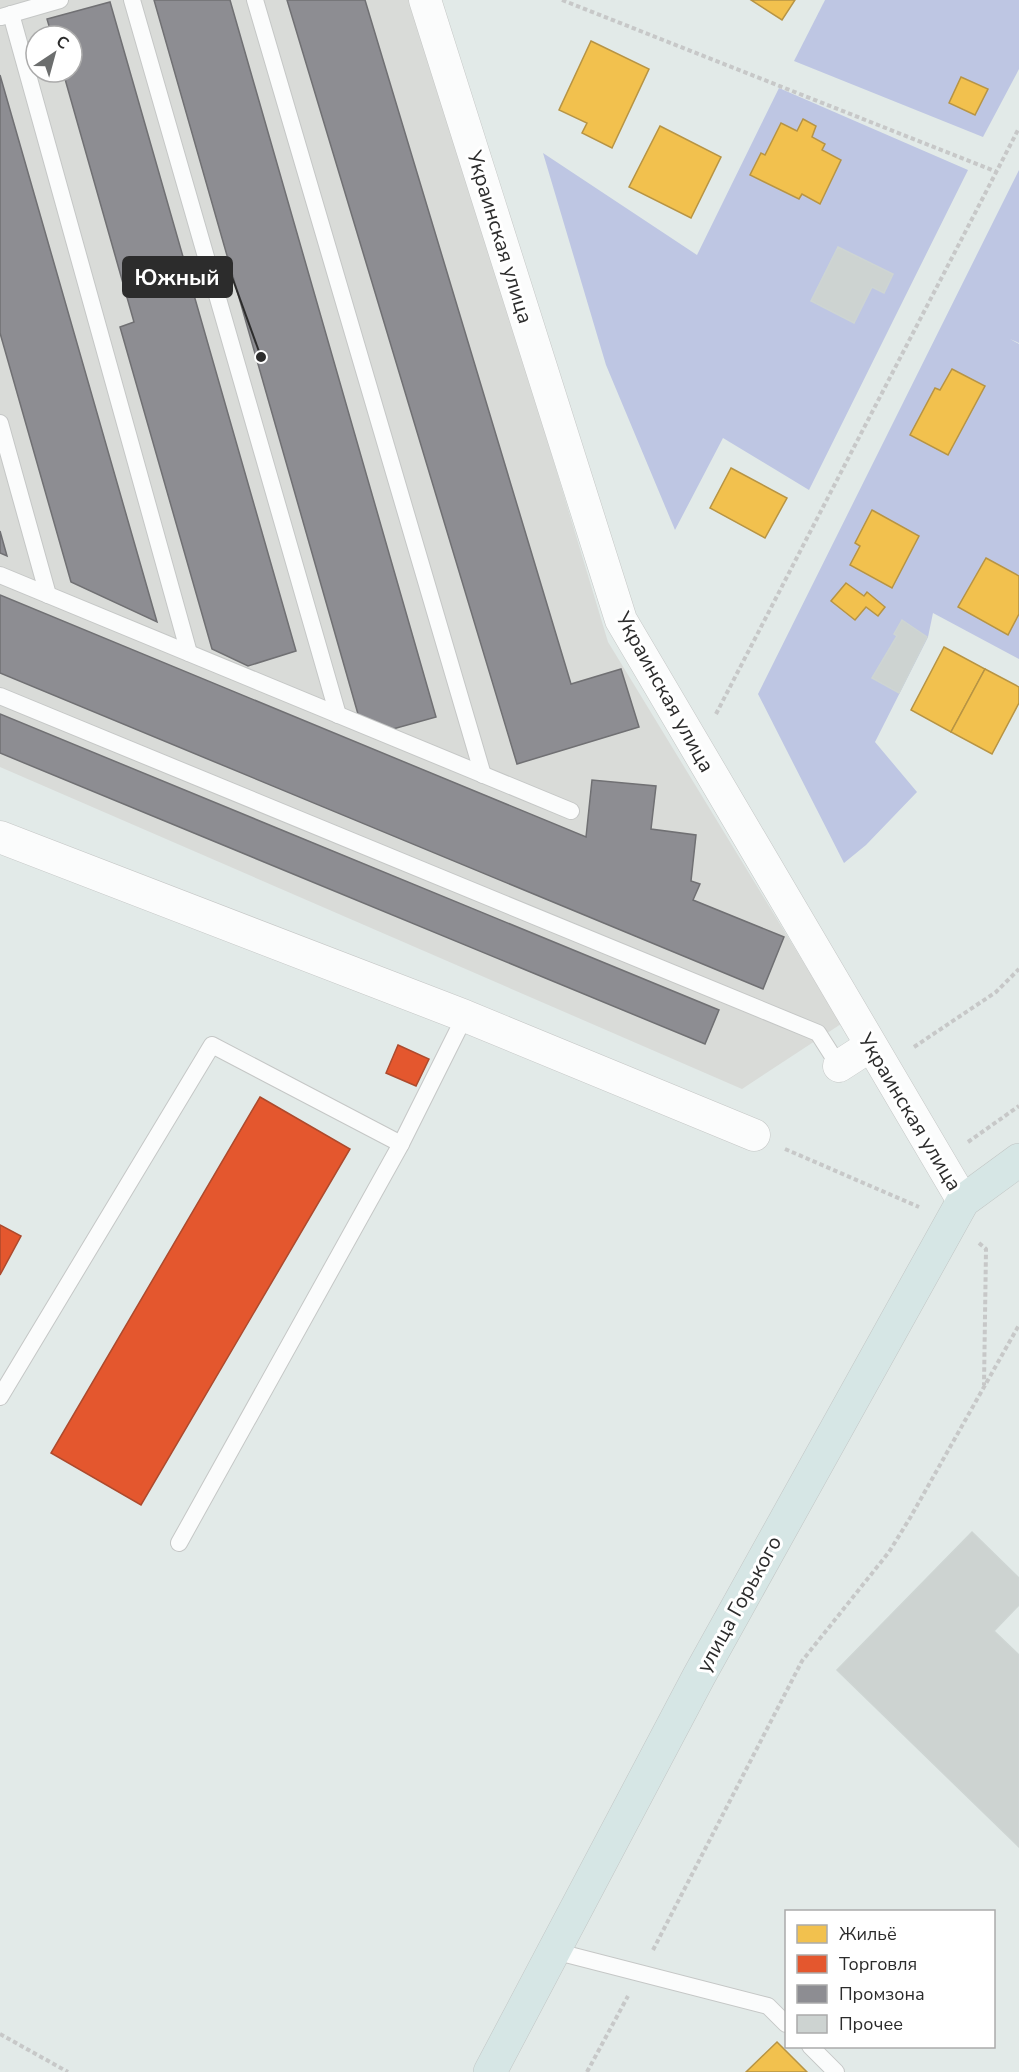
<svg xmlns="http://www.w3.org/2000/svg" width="1019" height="2072" font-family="'Nunito Sans',sans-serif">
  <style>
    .industrial { fill: #d9dbd8; fill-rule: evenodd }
    .green { fill: #bec6e3 }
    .homes { fill: #f2c14e; stroke: #b79444; stroke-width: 1.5 }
    .shops { fill: #e4572e; stroke: #ad4a2d; stroke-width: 1.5 }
    .industry { fill: #8d8d92; stroke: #707073; stroke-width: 1.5 }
    .building { fill: #cdd3d1; stroke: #ced5d3; stroke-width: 1.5 }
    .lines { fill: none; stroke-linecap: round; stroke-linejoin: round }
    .lane-casing { stroke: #c5c7c6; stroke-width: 18 }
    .street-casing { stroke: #c5c7c6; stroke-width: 33 }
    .primary-casing { stroke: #c2c6c5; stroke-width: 34 }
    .path { stroke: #c7c8c8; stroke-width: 4; stroke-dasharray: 4.5 3; stroke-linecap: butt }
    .lane { stroke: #fbfcfc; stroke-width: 16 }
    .street { stroke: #fbfcfc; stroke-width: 32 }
    .primary { stroke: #d6e6e5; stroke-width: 33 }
    .labels { text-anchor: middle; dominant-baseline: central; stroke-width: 6; stroke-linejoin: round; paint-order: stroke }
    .street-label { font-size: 21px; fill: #2c2c2c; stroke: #fff }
    .leader { fill: none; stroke: #2c2c2c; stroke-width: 2 }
    .callout-dot { fill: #2c2c2c; stroke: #fff; stroke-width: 2 }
    .callout { fill: #2c2c2c; stroke: #2c2c2c; stroke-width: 2 }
    .callout-label { font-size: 22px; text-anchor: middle; font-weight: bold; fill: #fff }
  </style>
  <rect width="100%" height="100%" fill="#e2eae8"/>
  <!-- industrial -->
  <path class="industrial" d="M0,0H415L608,642L841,1024L742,1089L0,767ZM36,36H72V72H36Z"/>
  <!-- green -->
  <g class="green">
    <polygon points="825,0 1019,0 1019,69 983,137 794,61"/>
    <polygon points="779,88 968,170 809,490 723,438 675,530 606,365 543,153 697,255"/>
    <polygon points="1019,170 1019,343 1010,339 1019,344 1019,659 933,613 928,637 875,742 917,792 866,845 844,863 758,694"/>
  </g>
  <!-- homes -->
  <g class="homes">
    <polygon points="751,0 795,0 782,20"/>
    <polygon points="591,41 649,69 612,148 582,133 587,123 559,110"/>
    <polygon points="961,77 988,89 975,115 949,103"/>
    <polygon points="803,119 816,126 812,137 825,144 822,150 841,160 820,204 802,194 799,199 750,175 761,153 765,155 781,123 797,131"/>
    <polygon points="660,126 721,157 691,218 629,187"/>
    <polygon points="952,369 985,386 948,455 910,435 935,388 940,390"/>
    <polygon points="731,468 787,498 765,538 710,508"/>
    <polygon points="872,510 919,536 892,588 850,565 860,546 855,543"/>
    <polygon points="986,558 1019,576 1019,614 1008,635 958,607"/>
    <polygon points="846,583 864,596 867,592 885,607 878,616 866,607 855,620 831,601"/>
    <polygon points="944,647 985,669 951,732 911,710"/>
    <polygon points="985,669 1019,687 1019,703 992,754 951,732"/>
    <polygon points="777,2042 807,2072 746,2072"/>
  </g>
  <!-- shops -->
  <g class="shops">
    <polygon points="398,1045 429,1059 416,1086 386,1073"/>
    <polygon points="260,1097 350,1149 141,1505 51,1453"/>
    <polygon points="0,1225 21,1236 0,1275"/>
  </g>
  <!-- industry -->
  <g class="industry">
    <polygon points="154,0 230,0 436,717 393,729 360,721"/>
    <polygon points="287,0 365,0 571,684 621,669 639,727 517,764"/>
    <polygon points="110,2 296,651 248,666 212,649 120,327 134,322 63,72 72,72 72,36 52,36 47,19"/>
    <polygon points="0,75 157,622 71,582 0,333"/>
    <polygon points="0,531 7,556 0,553"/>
    <polygon points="0,595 586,837 592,780 656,786 651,829 696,835 691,881 700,884 693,900 784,937 763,989 0,673"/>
    <polygon points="0,714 719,1010 705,1044 0,753"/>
  </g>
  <!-- building -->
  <g class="building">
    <polygon points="838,247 893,274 884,293 872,287 854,323 811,301"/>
    <polygon points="902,620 927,637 899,693 872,678 897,636 894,634"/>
    <polygon points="972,1532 1019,1578 1019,1605 994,1631 1019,1655 1019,1847 837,1670"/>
  </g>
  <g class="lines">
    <!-- lane casing -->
    <g class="lane-casing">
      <g id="lane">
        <polyline points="132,0 338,715"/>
        <polyline points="255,0 483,775"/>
        <polyline points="11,14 189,653"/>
        <polyline points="1,17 60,0"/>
        <polyline points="0,423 48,595"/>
        <polyline points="0,575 571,811"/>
        <polyline points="0,696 818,1033 839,1066"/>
        <polyline points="0,1397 212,1045 401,1144"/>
        <polyline points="179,1543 401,1144 465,1016"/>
        <polyline points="554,1951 768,2006 786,2024"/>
        <polyline points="810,2046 836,2072"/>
      </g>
    </g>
    <!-- street casing -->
    <g class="street-casing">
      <g id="street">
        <polyline points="425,0 621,620 963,1201"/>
        <polyline points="0,837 465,1016 754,1135"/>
        <polyline points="839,1066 870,1046"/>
      </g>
    </g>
    <!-- primary casing -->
    <g class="primary-casing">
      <polyline id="primary" points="490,2072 699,1676 963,1201 1019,1160"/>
    </g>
    <!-- path -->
    <g class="path">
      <polyline points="562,0 997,172"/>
      <polyline points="716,714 1019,128"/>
      <polyline points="914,1047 996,992 1019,969"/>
      <polyline points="968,1142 1019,1106"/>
      <polyline points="785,1149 919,1207"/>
      <polyline points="979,1243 986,1249 984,1385"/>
      <polyline points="653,1950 802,1661 889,1552 910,1518 1019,1325"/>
      <polyline points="0,2034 68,2072"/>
      <polyline points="587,2072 628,1996"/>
    </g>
    <!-- lane -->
    <use href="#lane" class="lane"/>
    <!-- street -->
    <use href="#street" class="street"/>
    <!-- primary -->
    <use href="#primary" class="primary"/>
  </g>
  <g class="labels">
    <!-- street labels -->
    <g class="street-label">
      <text transform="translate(500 237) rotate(73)">Украинская улица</text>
      <text transform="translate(665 692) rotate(61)">Украинская улица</text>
      <text transform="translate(910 1112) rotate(59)">Украинская улица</text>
      <text transform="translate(739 1604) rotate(-61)">улица Горького</text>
    </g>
  </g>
  <!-- callouts -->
  <path class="leader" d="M261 357L232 277"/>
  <circle class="callout-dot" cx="261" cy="357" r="6"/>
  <rect class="callout" x="123" y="257" width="109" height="40" rx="6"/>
  <g class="callout-label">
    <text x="177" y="285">Южный</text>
  </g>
  <!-- legend -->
  <rect x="785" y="1910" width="210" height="138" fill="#ffffff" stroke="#ababab" stroke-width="1.5"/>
  <rect x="797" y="1925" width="30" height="18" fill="#f2c14e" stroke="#ababab" stroke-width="1.5"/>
  <text x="839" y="1940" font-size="18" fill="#2c2c2c">Жильё</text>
  <rect x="797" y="1955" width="30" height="18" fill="#e4572e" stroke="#ababab" stroke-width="1.5"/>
  <text x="839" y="1970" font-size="18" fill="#2c2c2c">Торговля</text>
  <rect x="797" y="1985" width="30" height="18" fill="#8d8d92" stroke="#ababab" stroke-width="1.5"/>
  <text x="839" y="2000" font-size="18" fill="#2c2c2c">Промзона</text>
  <rect x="797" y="2015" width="30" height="18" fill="#cdd3d1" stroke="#ababab" stroke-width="1.5"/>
  <text x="839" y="2030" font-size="18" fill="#2c2c2c">Прочее</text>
  <!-- north arrow -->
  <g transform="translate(54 54) rotate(36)"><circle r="28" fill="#ffffff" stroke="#ababab" stroke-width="1.5"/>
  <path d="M0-4.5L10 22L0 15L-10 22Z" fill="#6c6e6e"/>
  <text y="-9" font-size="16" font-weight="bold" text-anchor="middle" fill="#2c2c2c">С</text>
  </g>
</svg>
